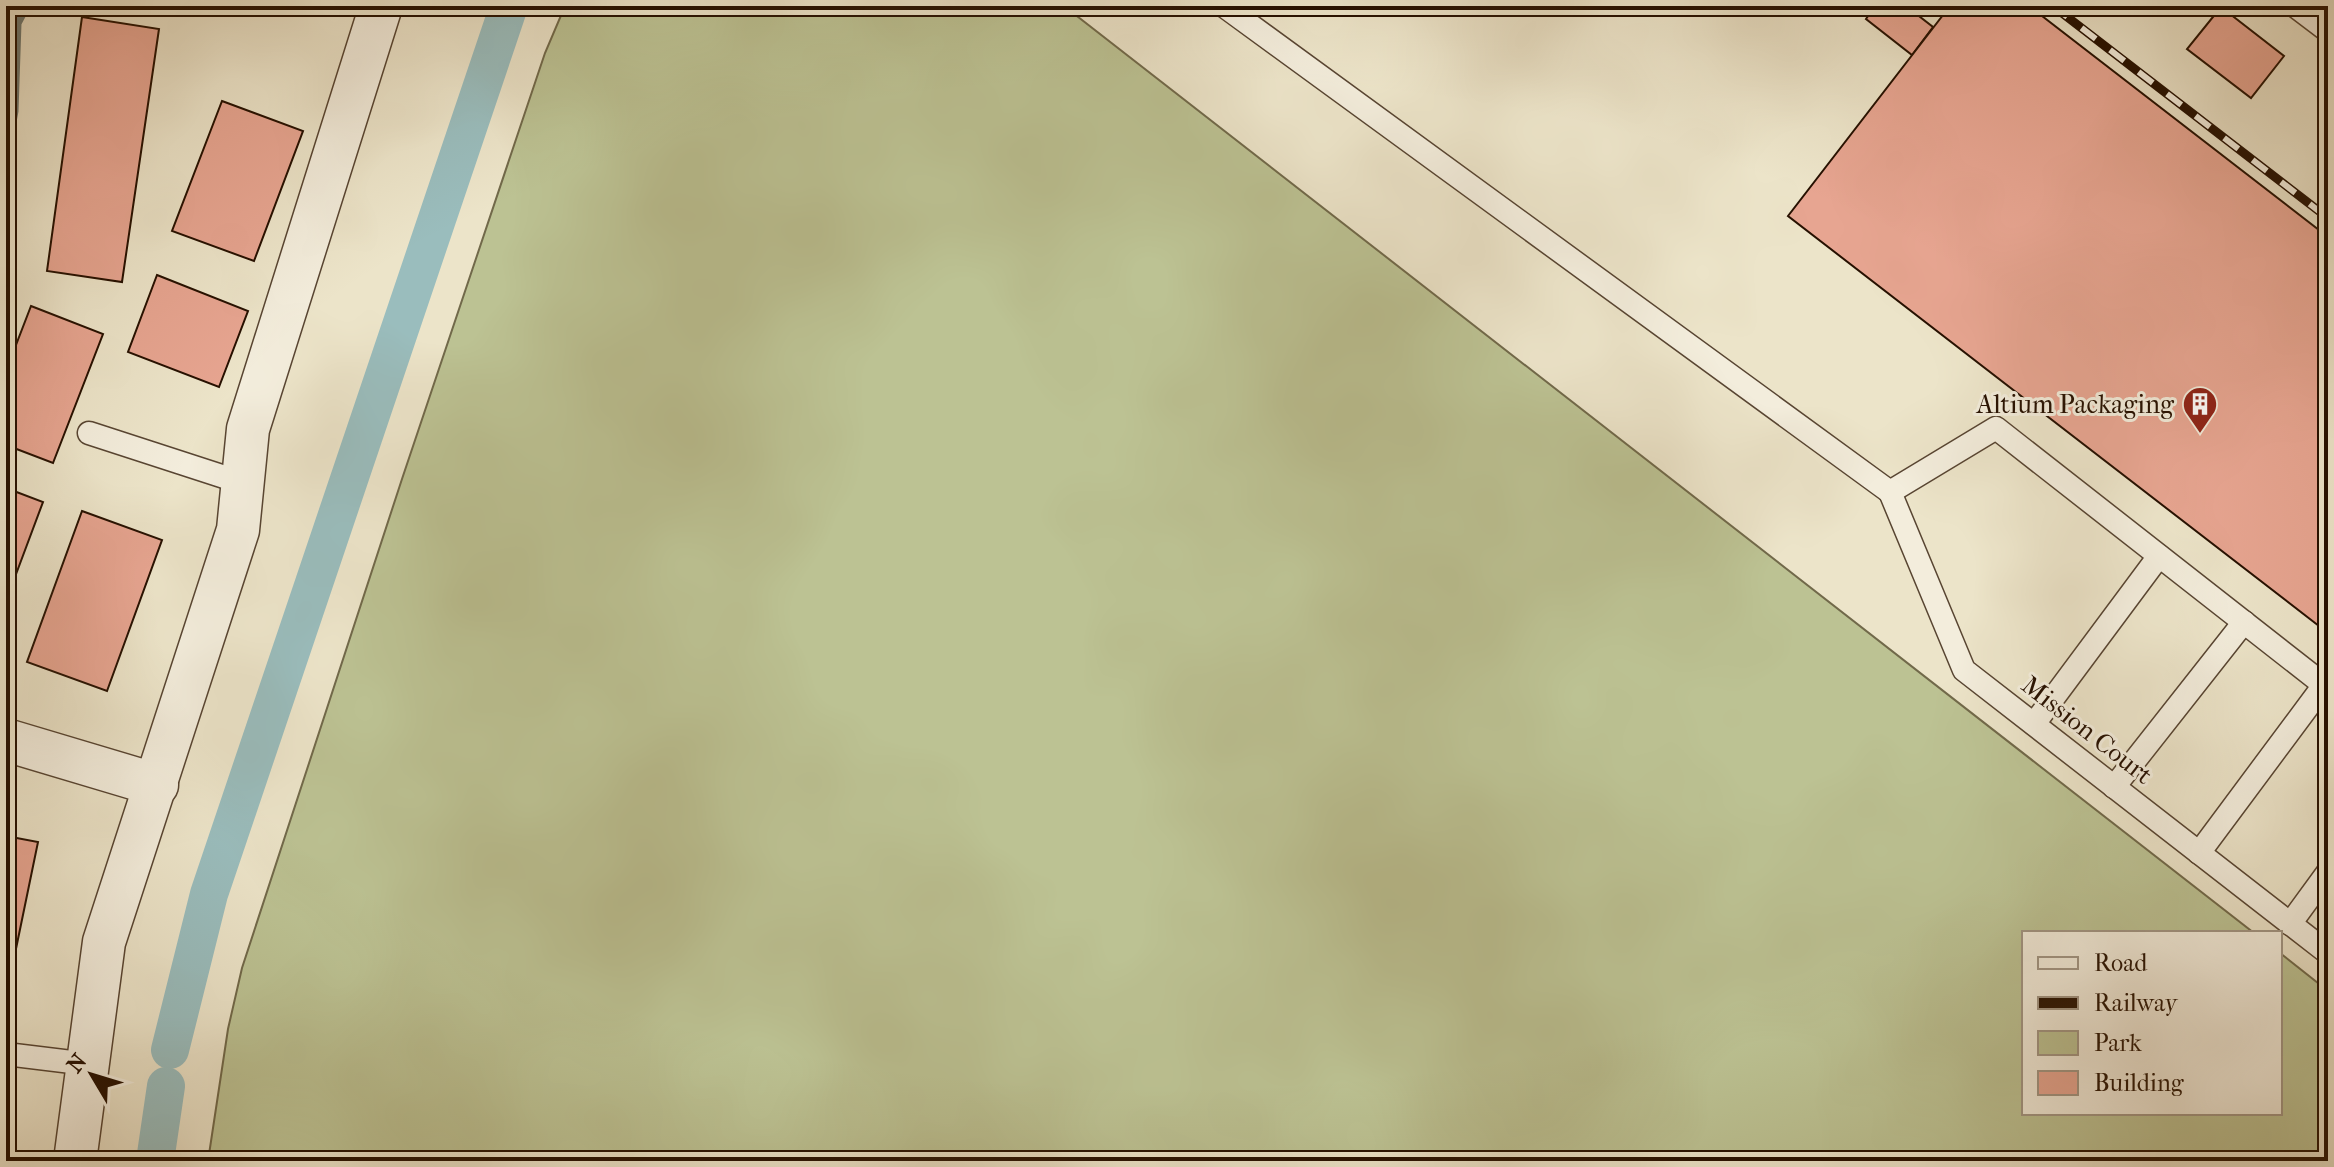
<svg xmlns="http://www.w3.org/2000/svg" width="2334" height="1167" font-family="'IM FELL French Canon',serif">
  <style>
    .green { fill: #bcc293; stroke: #71694a; stroke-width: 2 }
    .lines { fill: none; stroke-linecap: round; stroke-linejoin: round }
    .stream { stroke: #6c7871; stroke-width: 11 }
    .canal { stroke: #9abdbd; stroke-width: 38 }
    .building { fill: #e7a591; stroke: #261000; stroke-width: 2 }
    .lane-casing { stroke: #584532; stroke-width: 25 }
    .street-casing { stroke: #584532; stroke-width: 45 }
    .lane { stroke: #f3eddc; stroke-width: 22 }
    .street { stroke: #f3eddc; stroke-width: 42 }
    .rail-casing { stroke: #261000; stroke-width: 9 }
    .rail { stroke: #f3eddc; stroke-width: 6; stroke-dasharray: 18; stroke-linecap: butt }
    .labels { text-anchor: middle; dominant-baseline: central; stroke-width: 6; stroke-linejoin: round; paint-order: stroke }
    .poi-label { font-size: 26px; fill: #261000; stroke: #f3eddc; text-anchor: end }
    .street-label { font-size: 26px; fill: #261000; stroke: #f3eddc }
  </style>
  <rect width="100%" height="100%" fill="#ece4c9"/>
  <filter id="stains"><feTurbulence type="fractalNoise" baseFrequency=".0025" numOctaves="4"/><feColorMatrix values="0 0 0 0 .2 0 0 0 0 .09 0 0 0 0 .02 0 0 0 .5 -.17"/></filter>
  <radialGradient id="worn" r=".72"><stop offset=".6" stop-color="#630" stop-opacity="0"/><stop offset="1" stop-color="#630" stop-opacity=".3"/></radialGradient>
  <!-- green -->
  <polygon class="green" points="565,6 1064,6 2254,933 2024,933 2024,1113 2280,1113 2280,953 2328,991 2328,1161 208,1161 228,1029 242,968 402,479 545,53"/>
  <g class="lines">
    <!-- stream -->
    <polyline class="stream" points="6,148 13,111 16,23 25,6"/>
    <!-- canal -->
    <g class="canal">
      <polyline points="170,1050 209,894 509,6"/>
      <polyline points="155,1161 166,1086"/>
    </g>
  </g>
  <!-- building -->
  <g class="building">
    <polygon points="1875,6 1906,6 1933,27 1912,55 1866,19"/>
    <polygon points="1950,6 2029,6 2328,237 2328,633 1788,216"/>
    <polygon points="2221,7 2284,56 2251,98 2187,49"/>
    <polygon points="82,17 159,29 122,282 47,271"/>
    <polygon points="222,101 303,131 254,261 172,231"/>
    <polygon points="157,275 248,311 219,387 128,352"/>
    <polygon points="31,306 103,334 53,463 6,445 6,371"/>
    <polygon points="6,488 43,502 6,601"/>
    <polygon points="82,511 162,540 107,691 27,662"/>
    <polygon points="6,836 38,842 11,973 6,972"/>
  </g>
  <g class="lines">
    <!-- lane casing -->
    <g class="lane-casing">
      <g id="lane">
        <polyline points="1224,6 1890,492"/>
        <polyline points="2295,6 2328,31"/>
        <polyline points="89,433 243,483"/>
        <polyline points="1890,492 1964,670 2328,953"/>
        <polyline points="1890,492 1996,428 2328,688"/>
        <polyline points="2034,724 2159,556"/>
        <polyline points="2114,787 2244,622"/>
        <polyline points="2199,853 2324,685"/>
        <polyline points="2290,924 2328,872"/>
        <polyline points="6,1054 88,1064"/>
      </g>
    </g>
    <!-- street casing -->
    <g class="street-casing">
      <g id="street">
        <polyline points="6,740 157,785"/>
        <polyline points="75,1161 104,942 238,530 248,429 381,6"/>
      </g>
    </g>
    <!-- lane -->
    <use href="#lane" class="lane"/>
    <!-- street -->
    <use href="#street" class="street"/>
    <!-- rail casing -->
    <g class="rail-casing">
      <polyline id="rail" points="2053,6 2328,218"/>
    </g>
    <!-- rail -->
    <use href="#rail" class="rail"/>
  </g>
  <!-- icons -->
  <defs>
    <g id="building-pin" transform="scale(1.8)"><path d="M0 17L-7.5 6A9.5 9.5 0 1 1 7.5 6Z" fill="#8f2418" stroke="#f3eddc"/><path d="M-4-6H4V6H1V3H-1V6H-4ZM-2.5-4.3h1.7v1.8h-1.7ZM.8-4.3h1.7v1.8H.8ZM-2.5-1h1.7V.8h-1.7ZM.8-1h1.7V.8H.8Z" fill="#fff"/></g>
  </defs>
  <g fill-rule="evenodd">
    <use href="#building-pin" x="2200" y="404"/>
  </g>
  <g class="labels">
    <!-- poi labels -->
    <g class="poi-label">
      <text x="2174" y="404">Altium Packaging</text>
    </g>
    <!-- street labels -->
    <g class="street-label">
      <text transform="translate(2087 730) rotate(38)">Mission Court</text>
    </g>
  </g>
  <!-- margin -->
  <rect width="2334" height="1167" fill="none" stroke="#ece4c9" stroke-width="32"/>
  <rect x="8" y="8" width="2318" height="1151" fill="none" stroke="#261000" stroke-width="4"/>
  <rect x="16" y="16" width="2302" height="1135" fill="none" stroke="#261000" stroke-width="2"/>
  <!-- legend -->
  <rect x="2022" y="931" width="260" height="184" fill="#f3eddc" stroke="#a19584" stroke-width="2"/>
  <rect x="2038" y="957" width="40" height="12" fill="#f3eddc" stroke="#a19584" stroke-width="2"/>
  <text x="2094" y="971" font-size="24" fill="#261000">Road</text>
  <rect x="2038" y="997" width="40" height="12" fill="#261000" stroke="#a19584" stroke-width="2"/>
  <text x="2094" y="1011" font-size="24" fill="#261000">Railway</text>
  <rect x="2038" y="1031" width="40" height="24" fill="#bcc293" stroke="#a19584" stroke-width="2"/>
  <text x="2094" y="1051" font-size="24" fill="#261000">Park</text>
  <rect x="2038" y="1071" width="40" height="24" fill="#e7a591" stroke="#a19584" stroke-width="2"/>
  <text x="2094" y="1091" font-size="24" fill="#261000">Building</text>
  <!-- north arrow -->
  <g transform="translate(92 1075) rotate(308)" stroke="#f3eddc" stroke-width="6" paint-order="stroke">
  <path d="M0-6L14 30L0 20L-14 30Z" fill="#261000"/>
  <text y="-12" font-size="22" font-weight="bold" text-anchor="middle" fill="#261000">N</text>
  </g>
  <rect width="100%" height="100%" filter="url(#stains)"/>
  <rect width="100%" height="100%" fill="url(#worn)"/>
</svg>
